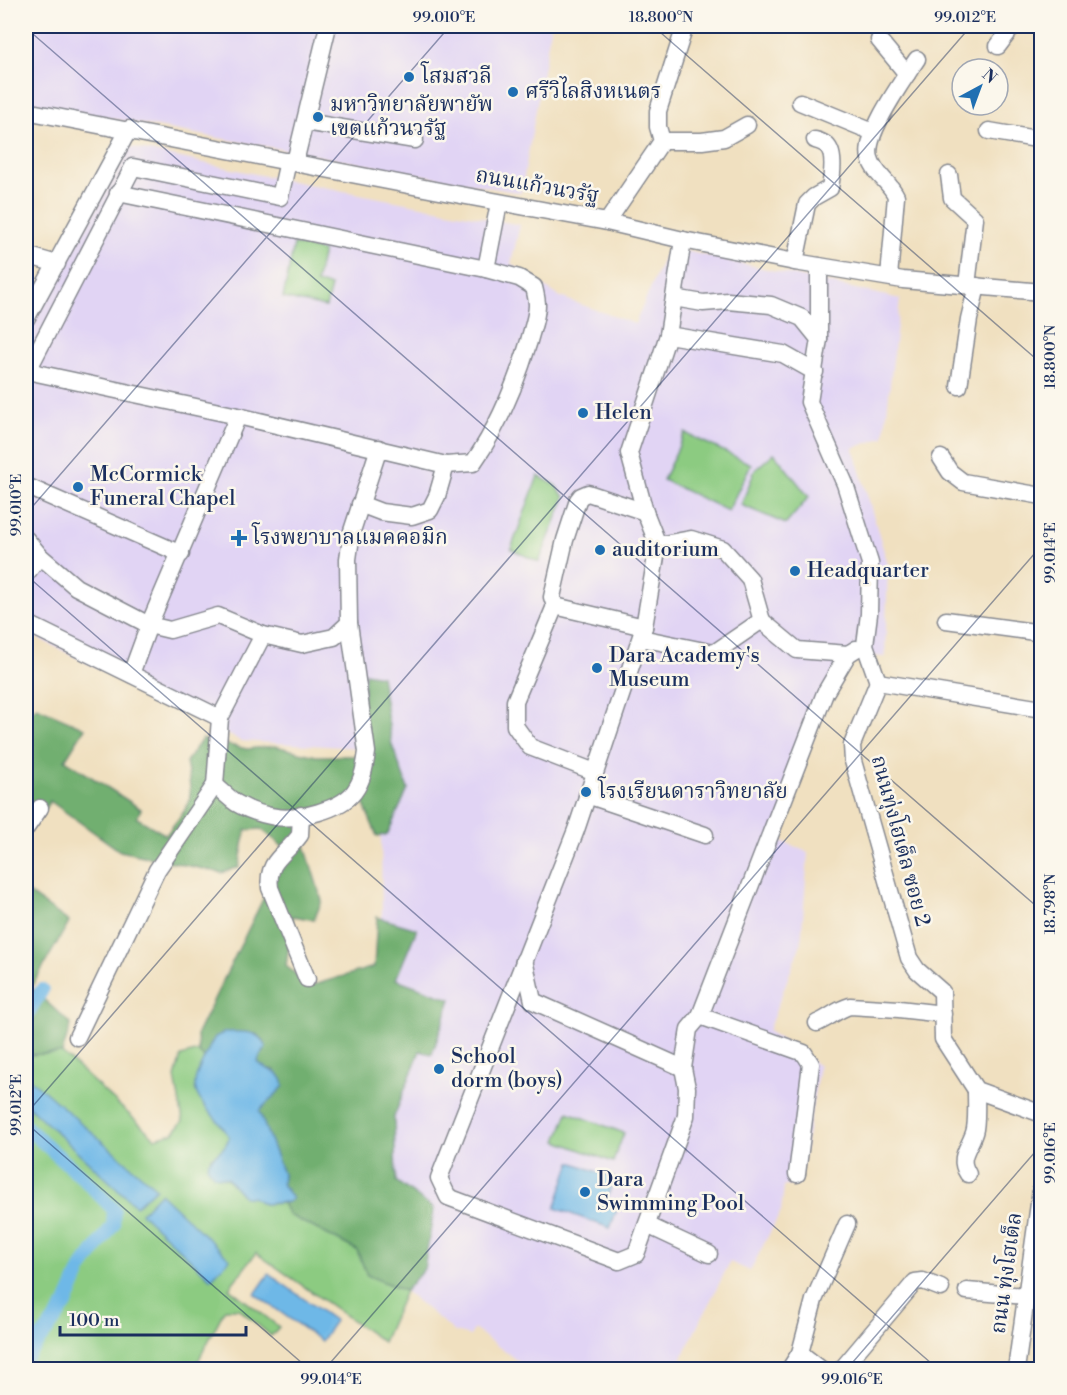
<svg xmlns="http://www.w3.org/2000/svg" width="1067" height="1395" font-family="'Libre Bodoni','Noto Serif Thai',serif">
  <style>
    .built { fill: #e1d4f4 }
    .green { fill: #8ccb81; stroke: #547d70; stroke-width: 1.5 }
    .forest { fill: #71af6f; stroke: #466f66; stroke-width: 1.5 }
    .water { fill: #6eb8e7; stroke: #4474a2; stroke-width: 1.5 }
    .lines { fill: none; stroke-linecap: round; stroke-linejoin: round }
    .canal { stroke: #6eb8e7; stroke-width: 14 }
    .minor-casing { stroke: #86888f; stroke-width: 19 }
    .minor { stroke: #fff; stroke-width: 16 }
    .ticks { fill: none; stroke: #1b2f5e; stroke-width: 1.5; stroke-opacity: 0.45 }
    .poi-dot { fill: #1f6fb2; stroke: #fbf7ec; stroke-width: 2 }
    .labels { text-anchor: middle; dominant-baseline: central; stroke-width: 5; stroke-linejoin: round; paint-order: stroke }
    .poi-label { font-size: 21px; fill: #1b2f5e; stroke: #fbf7ec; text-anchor: start }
    .street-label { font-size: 21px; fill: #1b2f5e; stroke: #fbf7ec }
    .neatline { fill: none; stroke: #1b2f5e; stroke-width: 2 }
    .ticks-label { font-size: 15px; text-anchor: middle; fill: #1b2f5e }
  </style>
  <rect width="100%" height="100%" fill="#fbf7ec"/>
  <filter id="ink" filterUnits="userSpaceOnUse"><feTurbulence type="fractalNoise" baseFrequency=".0167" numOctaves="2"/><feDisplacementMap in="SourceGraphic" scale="12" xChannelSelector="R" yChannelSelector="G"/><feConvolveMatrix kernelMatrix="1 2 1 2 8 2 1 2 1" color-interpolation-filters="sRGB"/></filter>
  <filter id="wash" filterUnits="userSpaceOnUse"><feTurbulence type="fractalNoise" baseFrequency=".008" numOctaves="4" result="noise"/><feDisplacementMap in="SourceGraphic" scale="24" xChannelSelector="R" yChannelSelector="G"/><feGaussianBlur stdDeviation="1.35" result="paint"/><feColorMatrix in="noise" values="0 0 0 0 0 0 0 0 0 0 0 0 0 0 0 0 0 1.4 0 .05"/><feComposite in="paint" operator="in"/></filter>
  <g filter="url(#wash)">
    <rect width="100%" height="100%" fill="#f0e0c0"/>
    <!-- built -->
    <g class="built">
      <polygon points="26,26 551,26 521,193 26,103"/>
      <polygon points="130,147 255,174 520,225 511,264 560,297 635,324 668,247 900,299 884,437 853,448 888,565 885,657 856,655 832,690 774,838 808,852 801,943 768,1031 819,1066 799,1184 784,1186 781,1211 750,1271 730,1262 676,1369 529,1369 474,1329 470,1336 455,1332 405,1291 383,1003 380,746 362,748 241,741 26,632 26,336"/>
    </g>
    <!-- green -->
    <g class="green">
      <polygon points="294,244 323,251 316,283 331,286 326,307 283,298"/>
      <polygon points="685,433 751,464 728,511 663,480"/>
      <polygon points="774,453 809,497 786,524 741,505 755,470"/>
      <polygon points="538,476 554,484 565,497 539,562 511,549"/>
      <path d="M198,1051L205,1059C202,1064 198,1070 197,1076C190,1101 220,1116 229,1137L225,1148L210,1158L221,1177L227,1178L244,1197L252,1196L264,1204L283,1203L289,1215L357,1250L367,1275L405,1291L383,1342L256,1253L229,1288L279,1327L271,1336L239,1309H225L194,1369L26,1370V1055L62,1053L155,1138L173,1133L183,1121L175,1077L181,1056Z"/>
      <polygon points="568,1112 624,1133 613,1162 557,1141"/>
    </g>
    <!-- forest -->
    <g class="forest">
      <path d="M365,673L381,676L392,745L408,789L387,835L377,836L359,793L297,820L322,901L314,920L293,916L286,966L310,986L374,967L377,917L417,929L396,979L451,999L432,1054L420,1051L394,1117L396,1181L434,1209L424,1269L405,1291L367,1275L357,1250L289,1215L283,1203L288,1202L292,1199L282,1184L283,1174L259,1111L275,1070L264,1068L258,1062V1058L264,1052V1040L256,1034L212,1042L205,1059L198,1051L197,1034L287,850L261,829L246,830L239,867L222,873L120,851L50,801L26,836V714L37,707L85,728L65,760L141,809L137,818L166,835C192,800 194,806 186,762L202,739L247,749L275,746L316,756H359Z"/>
      <polygon points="26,891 69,922 31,988 71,1024 62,1053 26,1055"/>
    </g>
    <!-- water -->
    <g class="water">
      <path d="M225,1032C242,1032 260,1029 266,1048L259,1058L258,1062C267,1073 281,1068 284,1086L259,1111L283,1174L282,1184L292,1199L288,1202L264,1204L252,1197H244L227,1178L214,1176L207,1166C211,1153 226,1152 229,1137C220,1117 189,1101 196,1077C200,1065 207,1053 212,1042L215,1037Z"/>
      <polygon points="29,1078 156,1188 136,1206 26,1104 26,1081"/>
      <polygon points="571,1162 614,1178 605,1205 617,1210 610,1228 555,1208"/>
      <polygon points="160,1193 230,1259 211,1279 141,1213"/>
      <polygon points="269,1274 335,1321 321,1341 255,1294"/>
    </g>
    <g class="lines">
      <!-- canal -->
      <g class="canal">
        <polyline points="26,1016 42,990"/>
        <polyline points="26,1127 83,1178 114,1210 113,1225 81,1269 66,1304 46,1332 26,1356"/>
      </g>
    </g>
  </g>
  <g filter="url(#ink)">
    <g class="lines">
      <!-- minor casing -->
      <g class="minor-casing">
        <g id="minor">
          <polyline points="879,40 907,74"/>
          <polyline points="998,46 1013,26"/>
          <polyline points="800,102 873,132"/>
          <polyline points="26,111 450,193 607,222 683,240 795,262 903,280 1042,292"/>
          <polyline points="305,122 415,140"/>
          <polyline points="989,131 1042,140"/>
          <polyline points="662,141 702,141 724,138 747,125"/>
          <polyline points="295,162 328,26"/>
          <polyline points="949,175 952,198 975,219 967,285"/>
          <polyline points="607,222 662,141 658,127 658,111 685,26"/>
          <polyline points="683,240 668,335 629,453 645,512 658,545 644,627 576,830 439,1178 448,1197 619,1261 636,1254 686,1116 687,1088 683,1068 689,1029 700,1016 825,693 848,654"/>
          <polyline points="26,255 57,264"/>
          <path d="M795,262L807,204L814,197L830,188C832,176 836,151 825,144C822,142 819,141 815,140"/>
          <polyline points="486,269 499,203"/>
          <path d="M889,277L896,196C890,182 874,174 870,158C863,135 904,79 917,59"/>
          <polyline points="674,298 703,303 728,301 771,305 802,318 819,339 809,402 845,484 870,563 869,614 865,645 878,682"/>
          <polyline points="26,319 129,129"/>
          <polyline points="668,335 783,354 815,372"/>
          <polyline points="819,339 819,266"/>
          <path d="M27,371L238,416L446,465L473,463C499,426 516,384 529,341C532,329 537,317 537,305C537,299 535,292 534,287L519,278L486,269L118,193"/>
          <polyline points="26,374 133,167 280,197 288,161"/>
          <polyline points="959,386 969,319 977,286"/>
          <polyline points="941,458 950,472 963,482 1042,496"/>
          <polyline points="26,486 181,554"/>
          <polyline points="360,504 381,512 412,516 430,510 437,496 446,465"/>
          <polyline points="26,539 40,556 76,587 149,625 170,630 218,616 263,635 302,644 334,637 349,623 348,559 352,531 379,448"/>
          <polyline points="658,545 691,539 723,549 750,579 762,621 797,650 848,654 856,649"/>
          <polyline points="26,574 40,556"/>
          <polyline points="555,606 515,701 515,726 530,747 595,772"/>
          <polyline points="946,620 1042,633"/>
          <polyline points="26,623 220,718"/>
          <polyline points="644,627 555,606 552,597 565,540 578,500 581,496 588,493 645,512"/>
          <polyline points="641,638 714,653 762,620"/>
          <polyline points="131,674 149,625 238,416"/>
          <polyline points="878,682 852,745 853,761 909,958 917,970 942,992 943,1039 976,1090 1042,1114"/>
          <polyline points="878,682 1042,709"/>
          <path d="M215,785C222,791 229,798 236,803C248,810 263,815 276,817C298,820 340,810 354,792C363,780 365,766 367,752L349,623"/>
          <polyline points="587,795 705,835"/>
          <path d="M301,815L300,835C286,855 266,860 270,888L307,979"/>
          <polyline points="26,828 40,808"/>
          <polyline points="524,960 533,1001 683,1068"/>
          <polyline points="700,1016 804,1053 811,1064 797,1174"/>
          <path d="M817,1023C829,1018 838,1009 850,1006L899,1009L943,1014"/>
          <polyline points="77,1037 157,870 215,785 220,718 263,635"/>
          <path d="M968,1174C956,1156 972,1146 975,1129C977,1117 976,1102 976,1090"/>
          <polyline points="647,1225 709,1254"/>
          <polyline points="967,1291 1026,1296"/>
          <polyline points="800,1353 822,1370"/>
          <polyline points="789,1370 800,1353 814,1300 847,1224"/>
          <polyline points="841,1370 915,1282 923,1281 941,1288"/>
          <polyline points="1016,1370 1042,1182"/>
        </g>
      </g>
      <!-- minor -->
      <use href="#minor" class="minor"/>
    </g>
  </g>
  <!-- ticks -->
  <path class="ticks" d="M653,26L1042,364M26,28L1042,911M26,514L450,26M26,575L939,1370M26,1114L971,26M26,1123L310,1370M324,1370L1042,545M846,1370L1042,1144"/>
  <!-- markers -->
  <g class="poi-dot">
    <circle cx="409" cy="77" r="6"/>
    <circle cx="513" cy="92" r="6"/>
    <circle cx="318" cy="117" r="6"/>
    <circle cx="583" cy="413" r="6"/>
    <circle cx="78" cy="487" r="6"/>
    <path d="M236 529h6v6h6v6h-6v6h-6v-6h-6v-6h6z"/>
    <circle cx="600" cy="550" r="6"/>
    <circle cx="795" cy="571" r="6"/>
    <circle cx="597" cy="668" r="6"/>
    <circle cx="586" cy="792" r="6"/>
    <circle cx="439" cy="1069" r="6"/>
    <circle cx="585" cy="1192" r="6"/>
  </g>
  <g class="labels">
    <!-- poi labels -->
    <g class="poi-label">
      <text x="421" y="77">โสมสวลี</text>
      <text x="525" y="92">ศรีวิไลสิงหเนตร</text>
      <text x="330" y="105">มหาวิทยาลัยพายัพ<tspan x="330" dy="24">เขตแก้วนวรัฐ</tspan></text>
      <text x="595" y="413">Helen</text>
      <text x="90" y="475">McCormick<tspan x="90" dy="24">Funeral Chapel</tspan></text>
      <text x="252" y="538">โรงพยาบาลแมคคอมิก</text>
      <text x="612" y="550">auditorium</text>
      <text x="807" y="571">Headquarter</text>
      <text x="609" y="656">Dara Academy's<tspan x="609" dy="24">Museum</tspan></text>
      <text x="598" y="792">โรงเรียนดาราวิทยาลัย</text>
      <text x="451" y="1057">School<tspan x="451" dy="24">dorm (boys)</tspan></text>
      <text x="597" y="1180">Dara<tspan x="597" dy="24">Swimming Pool</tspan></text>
    </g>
    <!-- street labels -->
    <g class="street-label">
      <text transform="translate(537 186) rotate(10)">ถนนแก้วนวรัฐ</text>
      <text transform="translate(900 841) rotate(75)">ถนนทุ่งโฮเต็ล ซอย 2</text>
      <text transform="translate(1007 1273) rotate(-82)">ถนน ทุ่งโฮเต็ล</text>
    </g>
  </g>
  <!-- margin -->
  <rect width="1067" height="1395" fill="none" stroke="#fbf7ec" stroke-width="66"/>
  <!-- north arrow -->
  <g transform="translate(980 87) rotate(41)"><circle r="28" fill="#fbf7ec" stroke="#a1a7b3" stroke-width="1.5"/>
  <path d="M0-4.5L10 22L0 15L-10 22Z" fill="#1f6fb2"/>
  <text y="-9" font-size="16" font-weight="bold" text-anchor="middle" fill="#1b2f5e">N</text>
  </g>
  <!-- scale -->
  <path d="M60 1326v9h186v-9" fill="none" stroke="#1b2f5e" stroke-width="3"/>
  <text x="69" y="1326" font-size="18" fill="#1b2f5e" stroke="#fbf7ec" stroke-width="4.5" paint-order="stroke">100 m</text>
  <rect x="33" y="33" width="1001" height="1329" class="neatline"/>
  <g class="ticks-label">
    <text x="444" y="22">99.010°E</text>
    <text x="661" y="22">18.800°N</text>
    <text x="965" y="22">99.012°E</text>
    <text transform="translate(1050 357) rotate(-90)" y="5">18.800°N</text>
    <text transform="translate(16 505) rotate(-90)" y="5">99.010°E</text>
    <text transform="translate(1050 553) rotate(-90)" y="5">99.014°E</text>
    <text transform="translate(1050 904) rotate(-90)" y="5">18.798°N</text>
    <text transform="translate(16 1105) rotate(-90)" y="5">99.012°E</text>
    <text transform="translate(1050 1153) rotate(-90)" y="5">99.016°E</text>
    <text x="331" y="1384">99.014°E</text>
    <text x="852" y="1384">99.016°E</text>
  </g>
</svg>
